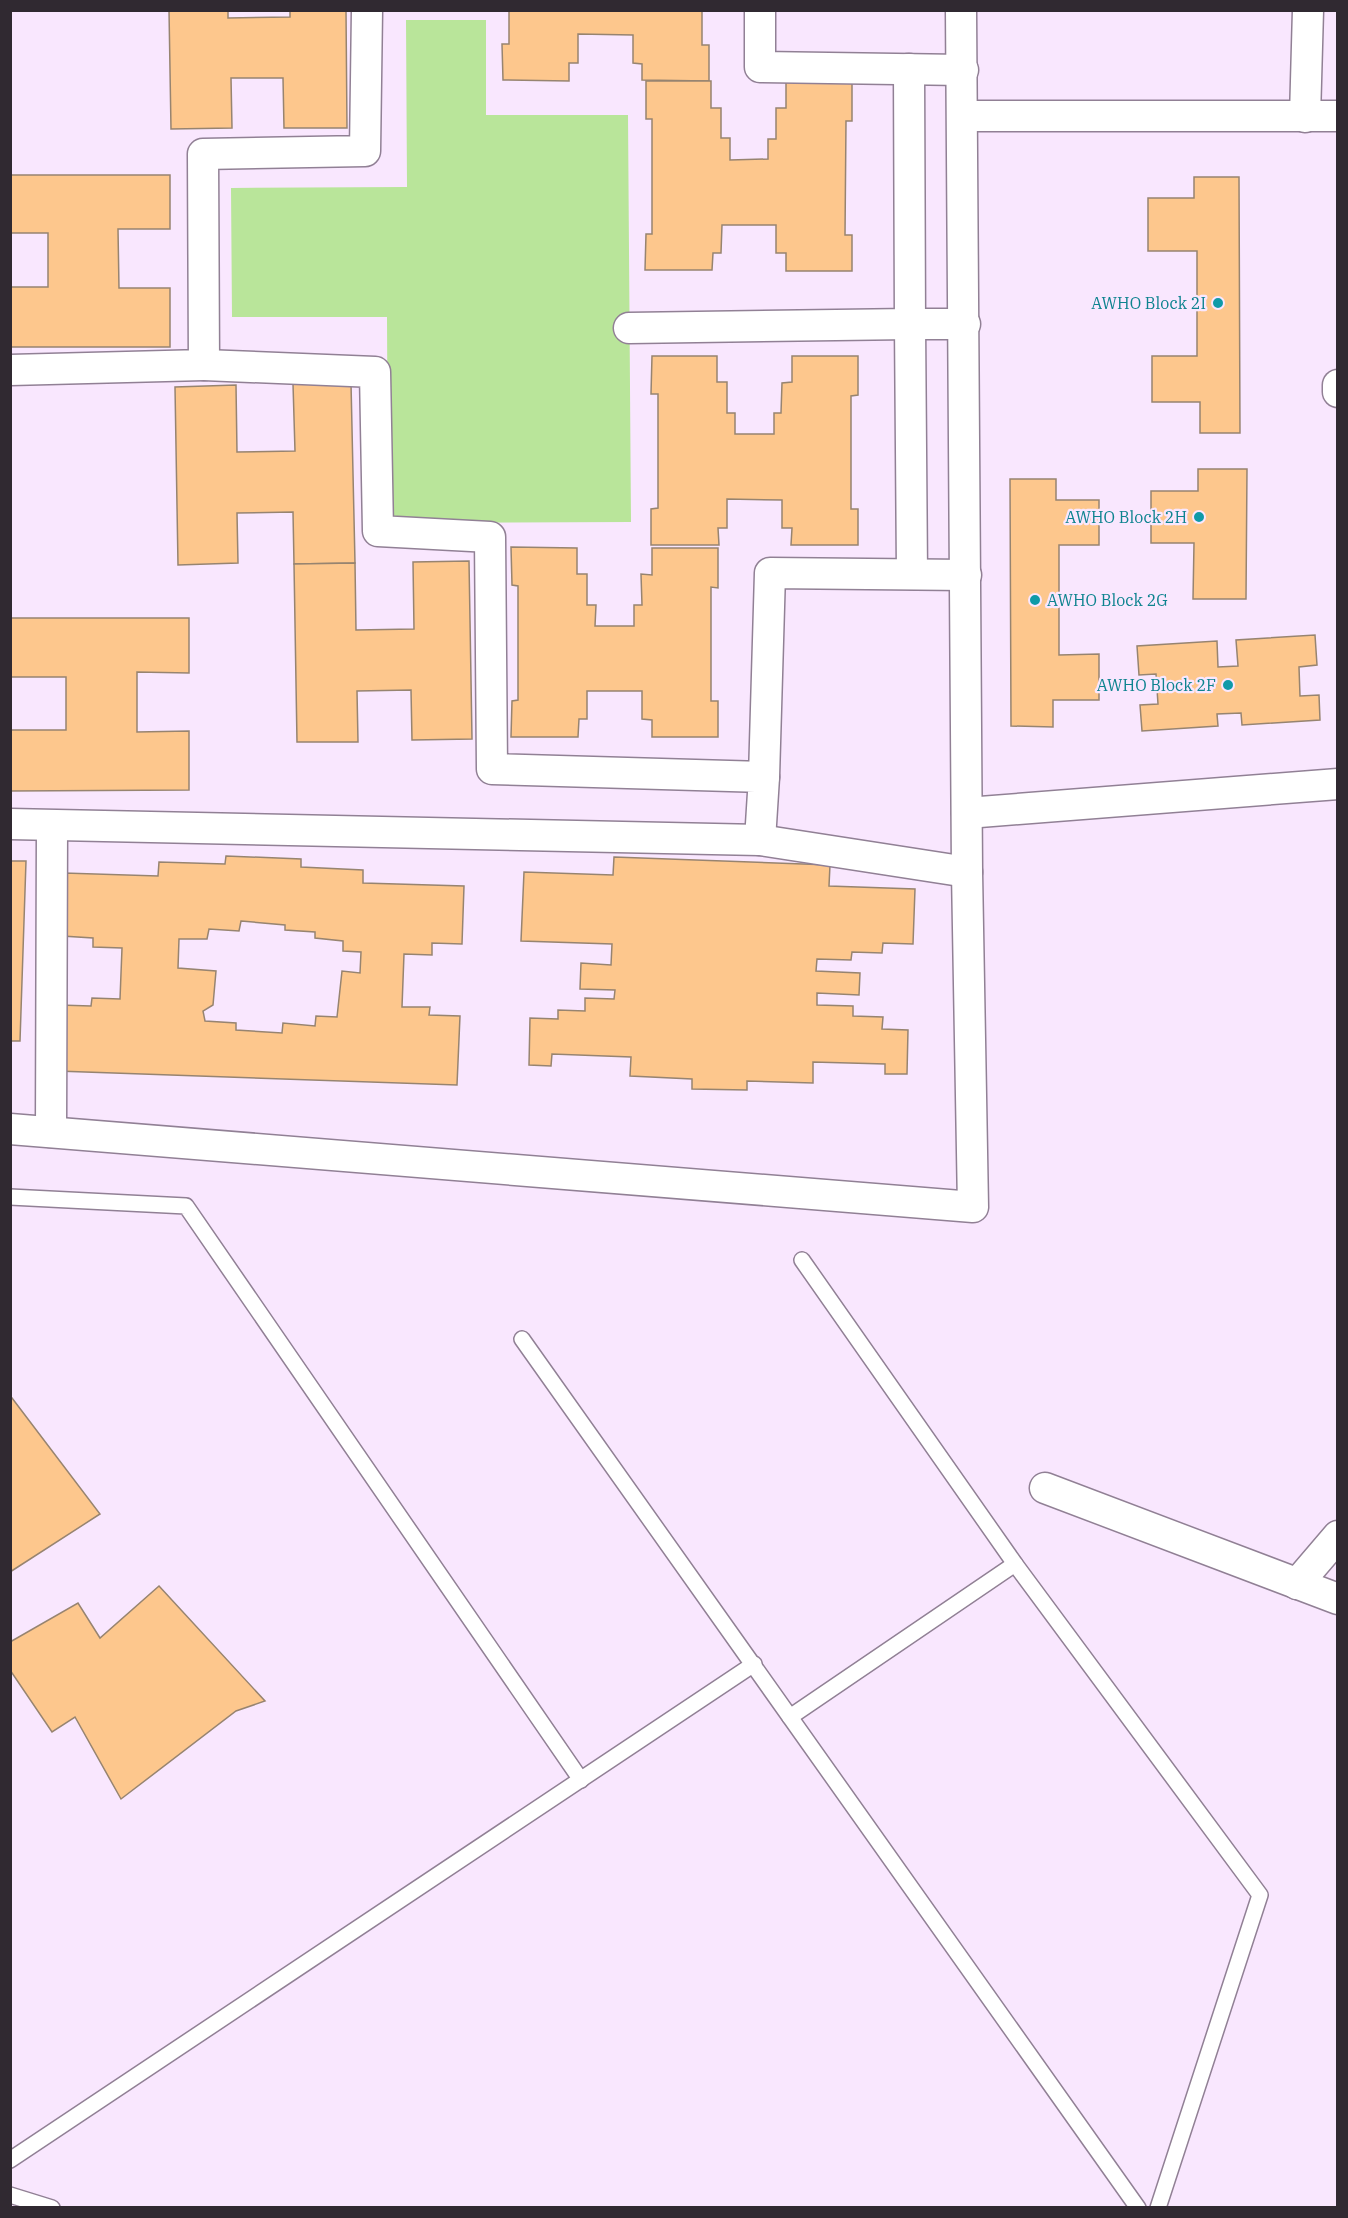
<svg xmlns="http://www.w3.org/2000/svg" width="1348" height="2218" font-family="'IBM Plex Serif',serif">
  <style>
    .green { fill: #b9e59a }
    .building { fill: #fdc78d; stroke: #978470; stroke-width: 1.5; fill-rule: evenodd }
    .lines { fill: none; stroke-linecap: round; stroke-linejoin: round }
    .lane-casing { stroke: #918095; stroke-width: 18 }
    .street-casing { stroke: #918095; stroke-width: 33 }
    .lane { stroke: #fff; stroke-width: 15 }
    .street { stroke: #fff; stroke-width: 30 }
    .culture-dot { fill: #0f9aa8; stroke: #f9e7fe; stroke-width: 2 }
    .labels { text-anchor: middle; dominant-baseline: central; stroke-width: 4.5; stroke-linejoin: round; paint-order: stroke }
    .culture-label { font-size: 16px; fill: #0d838f; stroke: #f9e7fe; text-anchor: end }
  </style>
  <rect width="100%" height="100%" fill="#f9e7fe"/>
  <!-- green -->
  <polygon class="green" points="406,20 486,20 486,115 628,115 631,522 388,523 387,317 232,317 231,188 407,187"/>
  <!-- building -->
  <g class="building">
    <polygon points="169,10 228,10 228,18 290,17 290,10 346,10 347,128 284,128 283,78 231,78 232,128 171,129"/>
    <polygon points="509,10 702,10 702,45 709,45 709,81 642,80 642,64 633,63 633,35 578,34 578,63 569,63 569,81 503,80 502,44 509,44"/>
    <polygon points="646,81 711,81 711,108 721,108 721,138 730,138 730,160 768,159 768,139 776,139 776,108 786,108 786,82 852,82 852,121 846,121 845,235 852,235 852,271 786,271 786,253 776,253 776,225 722,225 721,253 713,253 712,270 645,270 646,234 652,234 652,119 646,119"/>
    <polygon points="10,175 170,175 170,229 118,229 119,288 170,288 170,347 10,347 10,287 48,287 48,233 10,233"/>
    <polygon points="1194,177 1239,177 1240,433 1200,433 1200,402 1152,402 1152,356 1197,356 1197,251 1148,251 1148,198 1194,198"/>
    <polygon points="652,356 717,356 717,382 727,382 727,413 735,413 735,434 774,434 774,413 781,413 782,383 792,382 792,356 858,356 858,395 851,396 851,509 858,509 858,545 791,545 792,528 782,528 782,500 727,499 727,528 718,528 719,545 651,545 651,509 658,508 658,394 651,394"/>
    <polygon points="351,383 355,563 294,564 293,512 237,513 238,563 178,565 175,387 236,385 237,452 295,451 293,384"/>
    <polygon points="1198,469 1247,469 1246,599 1193,599 1194,543 1151,543 1151,491 1198,491"/>
    <polygon points="1010,479 1056,479 1056,500 1099,500 1099,545 1059,545 1059,655 1099,654 1099,700 1053,700 1053,727 1011,726"/>
    <polygon points="511,547 577,548 577,574 587,574 587,605 596,605 595,626 634,626 634,605 642,605 641,574 652,575 652,548 718,548 718,588 711,587 711,701 718,701 718,737 652,737 652,720 642,719 642,691 587,691 587,719 579,719 578,737 511,737 512,701 518,700 518,586 512,585"/>
    <polygon points="469,561 472,739 412,740 411,690 357,691 358,742 297,742 294,564 355,563 356,630 414,629 413,562"/>
    <polygon points="10,618 189,618 189,673 137,672 137,732 189,731 189,790 10,791 10,730 66,730 66,677 10,677"/>
    <polygon points="1315,635 1317,665 1299,667 1300,696 1319,695 1320,720 1242,725 1241,713 1217,714 1218,726 1142,731 1140,705 1158,704 1156,674 1139,675 1137,646 1217,641 1218,667 1238,666 1236,640"/>
    <path d="M226,856L301,859V867L363,870V883L464,886L462,944L432,943V955L404,954L402,1007H430L429,1015L460,1016L457,1085L57,1071L59,1005L91,1006L92,998L120,999L122,948L93,947V938L62,936L64,873L158,876L159,862L225,864ZM241,921L285,925V930L315,932V938L343,941V951L361,952L360,973L342,971L337,1017L316,1016L315,1026L283,1023L282,1033L236,1030V1023L205,1021L203,1011L213,1005L216,971L178,968L179,939H207L209,929L239,931Z"/>
    <polygon points="614,857 830,865 829,886 915,889 913,944 883,943 882,953 852,952 851,960 817,959 816,971 860,973 859,995 817,993 817,1005 853,1006 853,1016 883,1017 882,1029 908,1030 907,1074 885,1074 885,1064 813,1062 813,1083 747,1081 747,1090 692,1089 692,1079 630,1076 631,1057 552,1054 551,1066 529,1065 530,1018 558,1019 558,1010 585,1011 585,998 614,999 615,990 580,989 581,963 611,965 612,944 521,941 524,872 613,875"/>
    <polygon points="10,861 26,861 20,1041 10,1041"/>
    <polygon points="12,1398 100,1514 10,1572 10,1399"/>
    <polygon points="159,1586 265,1701 236,1711 121,1799 75,1717 52,1732 10,1670 10,1642 78,1603 100,1638"/>
  </g>
  <g class="lines">
    <!-- lane casing -->
    <g class="lane-casing">
      <g id="lane">
        <polyline points="10,1197 186,1206 581,1780"/>
        <polyline points="802,1260 1015,1564 1260,1895 1158,2208"/>
        <polyline points="522,1339 1138,2208"/>
        <polyline points="790,1717 1015,1564"/>
        <polyline points="10,2160 754,1664"/>
        <polyline points="10,2195 52,2208"/>
      </g>
    </g>
    <!-- street casing -->
    <g class="street-casing">
      <g id="street">
        <polyline points="760,10 760,67 963,70"/>
        <polyline points="963,116 1338,116"/>
        <polyline points="1305,117 1308,10"/>
        <polyline points="629,328 910,324 909,69"/>
        <polyline points="204,365 375,372 378,531 490,537 492,769 764,777 760,840"/>
        <polyline points="10,370 204,365 203,154 365,151 367,10"/>
        <polyline points="1338,385 1338,392"/>
        <polyline points="912,574 910,324 965,324"/>
        <polyline points="764,777 770,573 966,575"/>
        <polyline points="967,813 1338,784"/>
        <polyline points="10,824 760,840 967,872"/>
        <polyline points="10,1129 973,1207 967,872 961,10"/>
        <polyline points="51,1132 52,826"/>
        <polyline points="1045,1488 1338,1599"/>
        <polyline points="1297,1584 1338,1536"/>
      </g>
    </g>
    <!-- lane -->
    <use href="#lane" class="lane"/>
    <!-- street -->
    <use href="#street" class="street"/>
  </g>
  <!-- markers -->
  <g class="culture-dot">
    <circle cx="1218" cy="303" r="6"/>
    <circle cx="1199" cy="517" r="6"/>
    <circle cx="1035" cy="600" r="6"/>
    <circle cx="1228" cy="685" r="6"/>
  </g>
  <g class="labels">
    <!-- culture labels -->
    <g class="culture-label">
      <text x="1206" y="303">AWHO Block 2I</text>
      <text x="1187" y="517">AWHO Block 2H</text>
      <text x="1047" y="600" text-anchor="start">AWHO Block 2G</text>
      <text x="1216" y="685">AWHO Block 2F</text>
    </g>
  </g>
  <!-- border -->
  <rect width="1348" height="2218" fill="none" stroke="#302931" stroke-width="24"/>
</svg>
